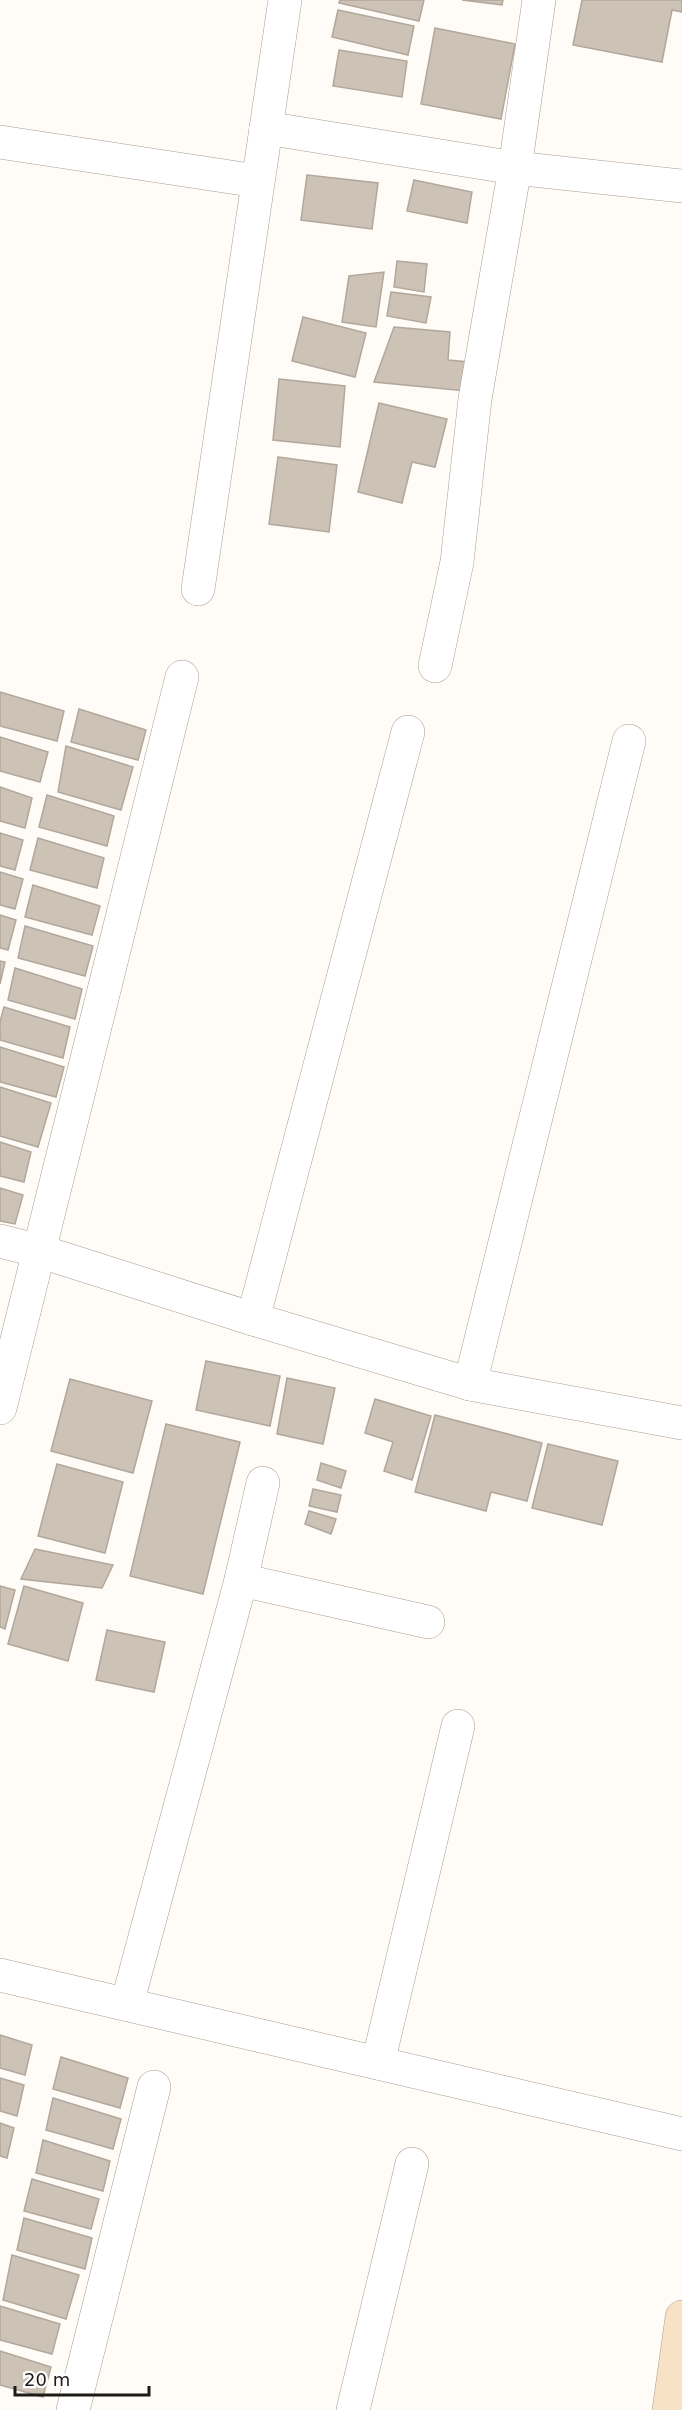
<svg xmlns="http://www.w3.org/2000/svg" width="682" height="2410" font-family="'DejaVu Sans',sans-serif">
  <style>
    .building { fill: #ccc2b6; stroke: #b1a79b; stroke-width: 1.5 }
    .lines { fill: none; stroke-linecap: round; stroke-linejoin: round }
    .street-casing { stroke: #a89e92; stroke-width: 34 }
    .secondary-casing { stroke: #a89e92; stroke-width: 34 }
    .street { stroke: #fff; stroke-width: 33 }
    .secondary { stroke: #f7e2c5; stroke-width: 33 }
  </style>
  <rect width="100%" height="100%" fill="#fffbf6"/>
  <!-- building -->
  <g class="building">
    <polygon points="340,0 424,0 419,21 339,3"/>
    <polygon points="462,0 503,0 502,5"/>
    <polygon points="582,0 682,0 682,12 672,10 662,62 573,45"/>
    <polygon points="338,10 414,26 408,55 332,37"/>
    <polygon points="435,28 515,44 501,119 421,104"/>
    <polygon points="339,50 407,61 402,97 333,86"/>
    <polygon points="307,175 378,183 372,229 301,220"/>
    <polygon points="414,180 472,192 467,223 407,211"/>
    <polygon points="397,261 427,264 424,292 394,287"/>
    <polygon points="384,272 376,327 342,322 349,276"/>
    <polygon points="391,292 431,297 426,323 387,316"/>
    <polygon points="303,317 366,333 355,377 292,361"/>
    <polygon points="394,327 450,332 448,360 469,362 466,391 374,382"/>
    <polygon points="279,379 345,386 340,447 273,440"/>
    <polygon points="379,403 447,419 435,467 412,462 402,503 358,492"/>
    <polygon points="278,457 337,465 329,532 269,524"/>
    <polygon points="0,692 64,711 57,741 0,726"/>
    <polygon points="79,709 146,730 138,760 71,742"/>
    <polygon points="0,737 48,752 40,782 0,771"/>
    <polygon points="66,746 133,767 121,810 58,792"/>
    <polygon points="0,787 32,798 25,828 0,821"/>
    <polygon points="47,795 114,816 107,846 39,827"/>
    <polygon points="0,833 23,840 15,870 0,866"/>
    <polygon points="38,838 104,858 97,888 30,870"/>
    <polygon points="0,872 23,879 15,909 0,905"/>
    <polygon points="33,885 100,906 92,935 25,917"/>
    <polygon points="0,915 16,920 8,950 0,948"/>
    <polygon points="25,926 93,946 85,976 18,958"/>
    <polygon points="0,961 5,962 0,984"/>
    <polygon points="15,968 82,989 75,1019 8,1000"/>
    <polygon points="4,1007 70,1027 63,1058 0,1040 0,1022"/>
    <polygon points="0,1047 64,1067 56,1097 0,1082"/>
    <polygon points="0,1087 51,1103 38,1147 0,1136"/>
    <polygon points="0,1142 31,1152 24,1182 0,1176"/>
    <polygon points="0,1188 23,1195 15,1224 0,1221"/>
    <polygon points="206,1361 280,1376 270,1426 196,1410"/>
    <polygon points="287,1378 335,1388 323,1444 277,1434"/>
    <polygon points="70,1379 152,1401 133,1473 51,1451"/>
    <polygon points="375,1399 431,1416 412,1480 384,1471 393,1442 365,1433"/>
    <polygon points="435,1415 542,1443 527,1501 491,1492 486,1511 415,1492"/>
    <polygon points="166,1424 240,1442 203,1594 130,1576"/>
    <polygon points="548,1444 618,1461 602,1525 532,1508"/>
    <polygon points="321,1463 346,1471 341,1488 317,1480"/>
    <polygon points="57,1464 123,1482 105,1553 38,1536"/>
    <polygon points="313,1489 341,1495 337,1512 309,1506"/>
    <polygon points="309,1511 336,1519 331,1534 305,1524"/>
    <polygon points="35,1549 113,1565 102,1588 21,1579"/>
    <polygon points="0,1586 15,1590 5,1629 0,1627"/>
    <polygon points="24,1586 83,1603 68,1661 8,1644"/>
    <polygon points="107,1630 165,1642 154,1692 96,1680"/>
    <polygon points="0,2035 32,2045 25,2075 0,2068"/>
    <polygon points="61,2057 128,2078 120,2108 53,2089"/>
    <polygon points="0,2078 24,2085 17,2116 0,2111"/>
    <polygon points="53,2098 121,2119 113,2149 46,2130"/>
    <polygon points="0,2123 14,2128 7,2158 0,2156"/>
    <polygon points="43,2140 110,2161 103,2191 36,2173"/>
    <polygon points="32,2179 99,2199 91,2229 24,2211"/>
    <polygon points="24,2218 92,2238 85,2269 17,2250"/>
    <polygon points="12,2255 79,2275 66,2319 3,2300"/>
    <polygon points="0,2306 60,2324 52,2354 0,2340"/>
    <polygon points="0,2351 51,2367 43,2397 0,2385"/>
  </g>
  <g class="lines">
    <!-- street casing -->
    <g class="street-casing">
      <g id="street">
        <polyline points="266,128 515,168 682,186"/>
        <polyline points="0,142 257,181"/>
        <polyline points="198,589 285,0"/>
        <polyline points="435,666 457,562 475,399 515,168 539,0"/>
        <polyline points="0,1241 39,1251 253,1319 470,1384 682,1423"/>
        <polyline points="253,1319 408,732"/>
        <polyline points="470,1384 629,741"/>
        <polyline points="0,1408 182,677"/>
        <polyline points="241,1580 428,1622"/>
        <polyline points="0,1975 682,2134"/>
        <polyline points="127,2004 241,1580 263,1483"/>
        <polyline points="378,2063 458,1726"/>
        <polyline points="73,2410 154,2087"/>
        <polyline points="353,2410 412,2164"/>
      </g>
    </g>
    <!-- secondary casing -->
    <g class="secondary-casing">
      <polyline id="secondary" points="669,2410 682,2317"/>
    </g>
    <!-- street -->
    <use href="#street" class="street"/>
    <!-- secondary -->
    <use href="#secondary" class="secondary"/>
  </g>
  <!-- scale -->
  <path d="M15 2386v9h134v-9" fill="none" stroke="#1e1a16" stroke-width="3"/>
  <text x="24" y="2386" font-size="18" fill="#1e1a16" stroke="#ffffff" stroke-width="4.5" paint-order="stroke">20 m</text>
</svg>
